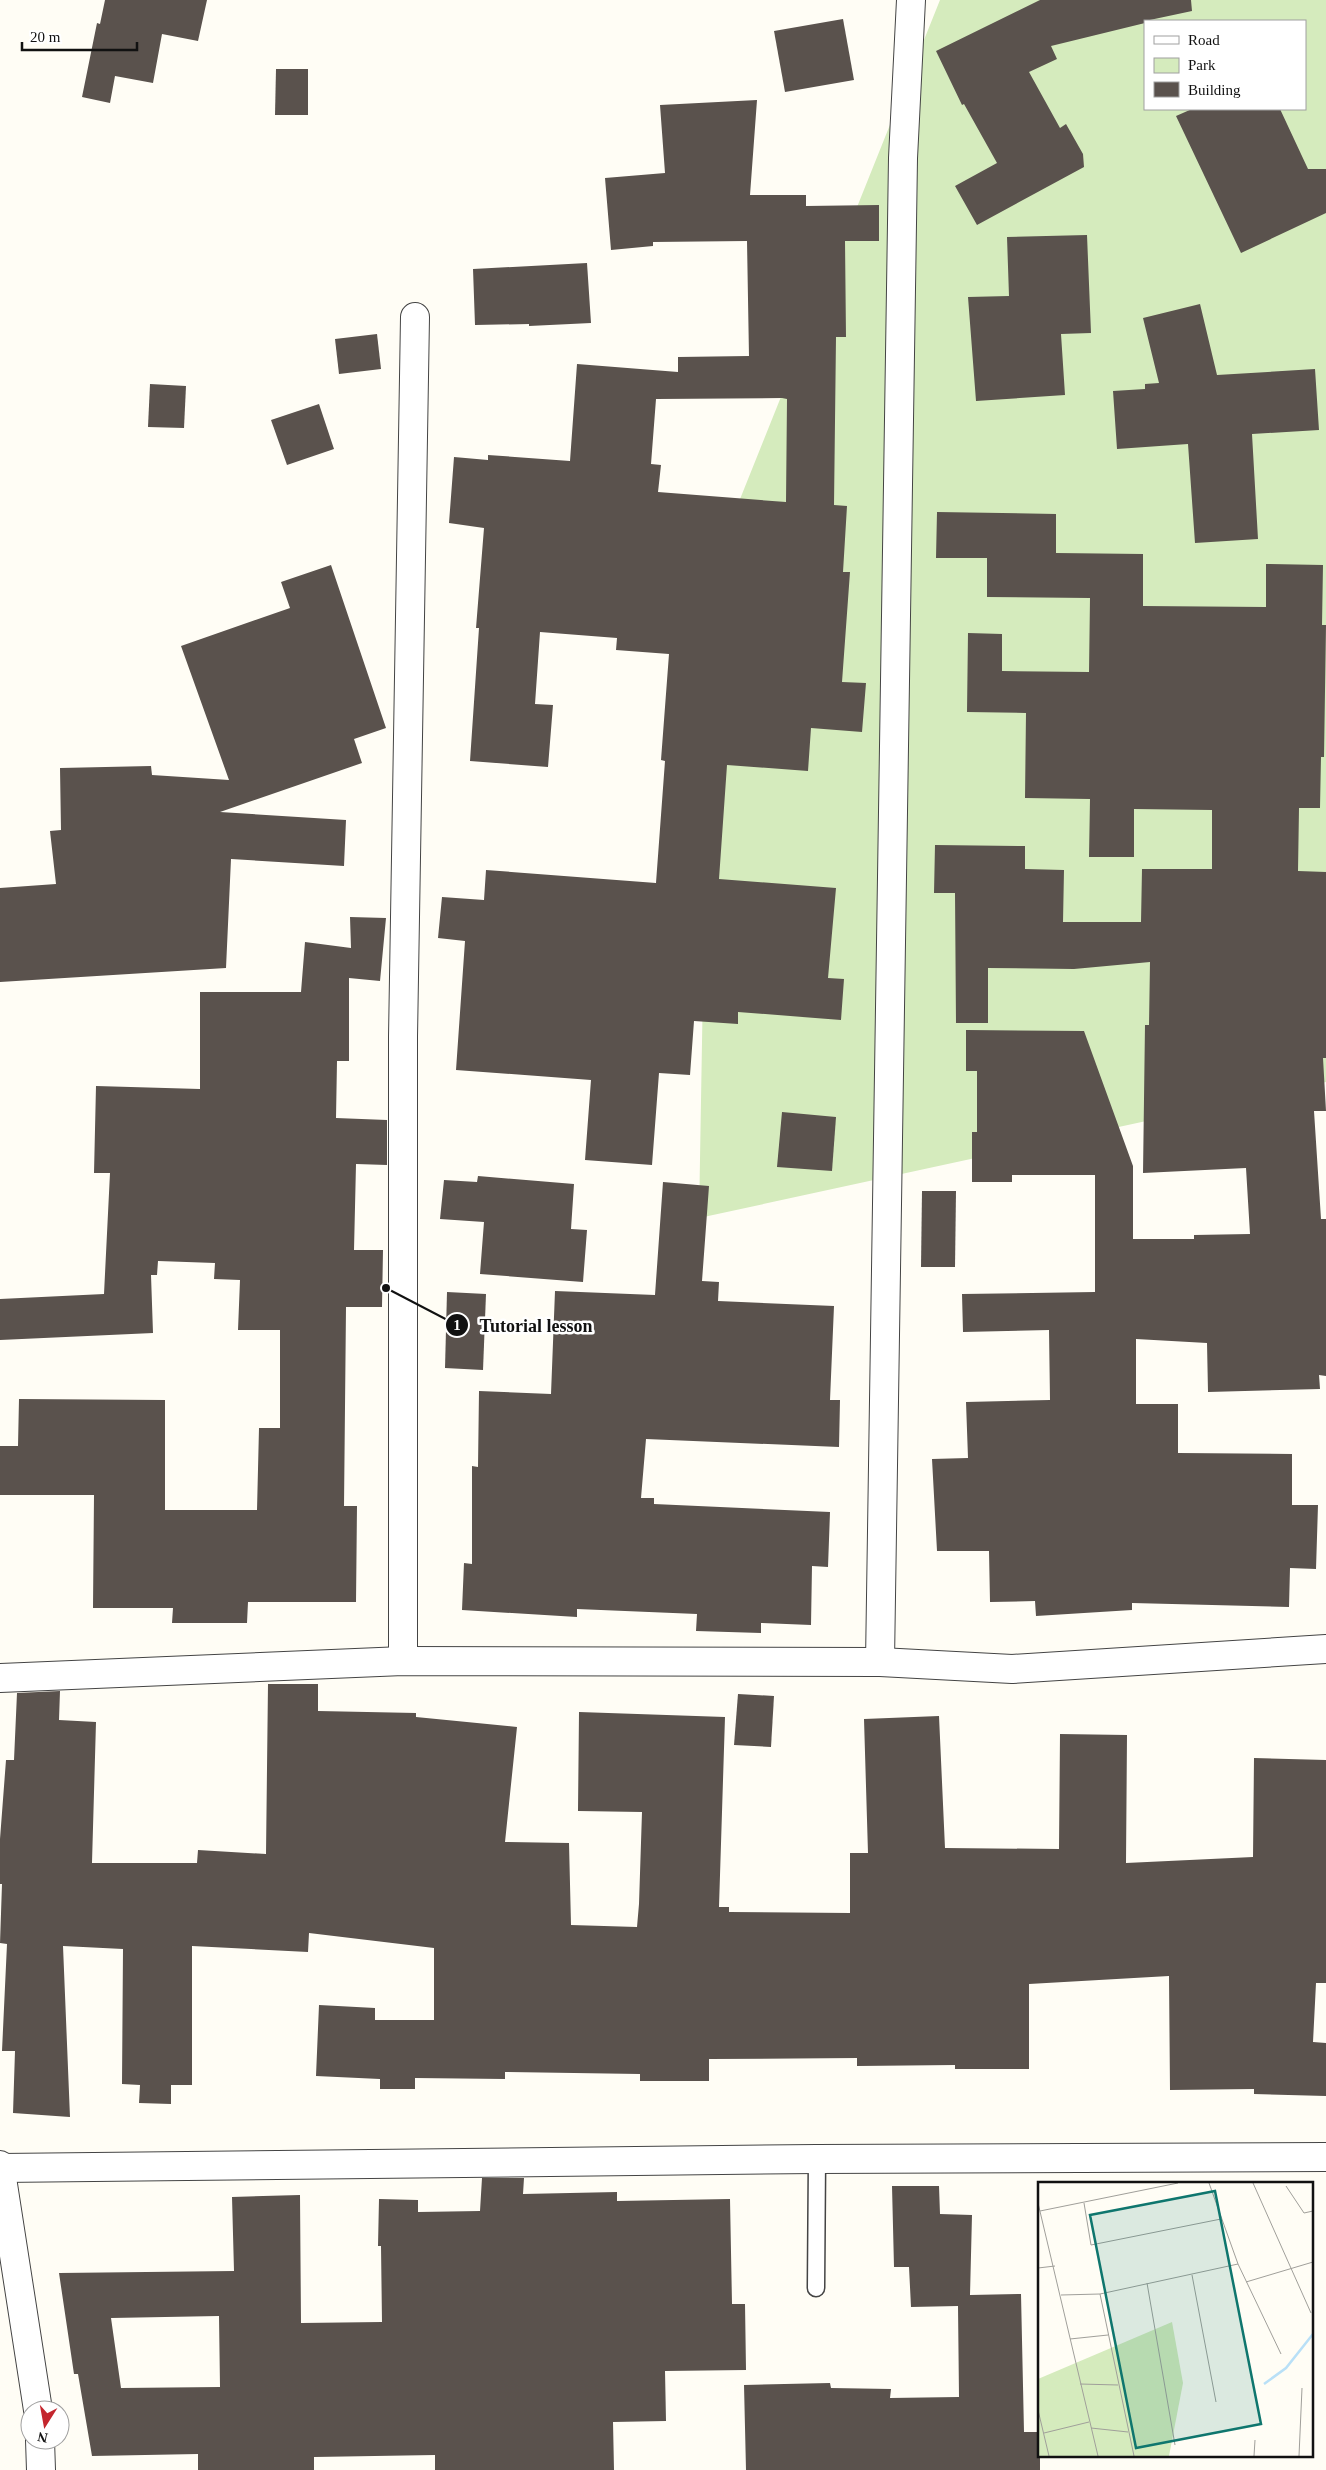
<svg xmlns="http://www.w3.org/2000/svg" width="1326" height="2470" font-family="'Times New Roman',serif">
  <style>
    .green { fill: #d5ebbd; fill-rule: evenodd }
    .building { fill: #5a524d; fill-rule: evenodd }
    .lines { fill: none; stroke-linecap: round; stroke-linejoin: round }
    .service-casing { stroke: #444; stroke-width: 19 }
    .minor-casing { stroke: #444; stroke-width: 30 }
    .service { stroke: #fff; stroke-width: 16 }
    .minor { stroke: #fff; stroke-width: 28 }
    .inset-river { fill: none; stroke: #b9e0f7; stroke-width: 2.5 }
    .inset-road { fill: none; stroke: #a09f9a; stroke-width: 1 }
    .view { fill: #0f766e; fill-opacity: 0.15; stroke: #0f766e; stroke-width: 2.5 }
    .inset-edge { fill: none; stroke: #111; stroke-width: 2.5 }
    .leader { fill: none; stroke: #111; stroke-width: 2 }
    .callout-dot { fill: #111; stroke: #fff; stroke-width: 2 }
    .mark-label { font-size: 15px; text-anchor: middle; font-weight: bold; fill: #fff }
    .callout-label { font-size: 18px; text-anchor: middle; font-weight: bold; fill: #111; stroke: #fff; stroke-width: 5; stroke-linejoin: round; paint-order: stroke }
  </style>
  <rect width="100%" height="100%" fill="#fffdf5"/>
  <!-- green -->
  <path class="green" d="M940,0H1326V1082L699,1218L710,574ZM1145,21H1305V109H1145Z"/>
  <!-- building -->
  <g class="building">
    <polygon points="105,0 207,0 198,41 162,34 153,83 115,76 110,103 82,97 97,23 100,24"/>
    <polygon points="1040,0 1191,0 1192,11 1145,21 1145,23 1051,46 1057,59 1029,72 1060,128 1066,124 1083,154 1084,167 977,225 955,186 997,163 964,104 962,105 936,51"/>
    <polygon points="843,19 854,80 785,92 774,31"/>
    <polygon points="276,69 308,69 308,115 275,115"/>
    <path d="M757,100L750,195H806V206L879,205V241H845L846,337H836L834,505L847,506L843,572H850L842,682L866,683L862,732L811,728L808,771L727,765L719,879L836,888L828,978L844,979L841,1020L738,1012V1024L694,1021L690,1075L659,1073L652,1165L585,1160L591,1080L456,1070L465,941L438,938L442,897L484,900L486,870L656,883L665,761L661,760L669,654L616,650L617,638L540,632L535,704L553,705L548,767L470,761L479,628H476L484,528L449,523L454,457L488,460V455L570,461L577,364L678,372V357L749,356L747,241L653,242V246L611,250L605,178L665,173L660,105ZM782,398L787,399L786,502L658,492L661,465L651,464L656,399Z"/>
    <polygon points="1192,109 1280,109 1308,169 1326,169 1326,213 1241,253 1176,116"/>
    <polygon points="1087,235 1091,333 1061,334 1065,395 976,401 968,297 1009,296 1007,237"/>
    <polygon points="587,263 591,323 529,326 529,324 475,325 473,269"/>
    <polygon points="1200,304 1217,375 1315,369 1319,430 1252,434 1258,539 1195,543 1188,444 1117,449 1113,391 1145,389 1145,384 1159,383 1143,318"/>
    <polygon points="377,334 381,369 339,374 335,339"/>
    <polygon points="150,384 186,386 184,428 148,427"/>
    <polygon points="319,404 334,449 287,465 271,420"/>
    <polygon points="937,512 1056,514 1056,553 1143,554 1143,606 1266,607 1266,564 1323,565 1322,625 1326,625 1324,757 1321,757 1320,808 1299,808 1298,871 1326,872 1326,1058 1323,1058 1326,1111 1314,1111 1321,1219 1326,1219 1326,1376 1319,1375 1320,1389 1208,1392 1207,1343 1136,1339 1136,1404 1178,1404 1178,1453 1292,1454 1292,1505 1318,1505 1316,1569 1290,1568 1289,1607 1132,1603 1132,1610 1036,1616 1035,1601 990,1602 989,1551 937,1551 932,1459 968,1458 966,1402 1050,1400 1049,1330 963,1332 962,1294 1095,1292 1095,1175 1012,1175 1012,1182 972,1182 972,1132 977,1132 977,1071 966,1071 966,1030 1084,1031 1133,1166 1133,1239 1194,1239 1194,1235 1250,1234 1246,1168 1143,1173 1145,1025 1149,1025 1150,962 1074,969 988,968 988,1023 956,1023 955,893 934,893 935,845 1025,846 1025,869 1064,870 1063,922 1141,922 1142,869 1212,869 1212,810 1134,809 1134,857 1089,857 1090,799 1025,798 1026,713 967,712 968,633 1002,634 1002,671 1089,672 1090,598 987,597 987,558 936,558"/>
    <polygon points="331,565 386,728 354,739 362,763 220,812 346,820 344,866 231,859 226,968 0,982 0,888 56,884 50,831 61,830 60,768 151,766 152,775 229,780 181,646 290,608 281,582"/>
    <polygon points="350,917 386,918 380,981 349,978 349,1061 337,1061 336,1118 387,1120 387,1165 356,1164 354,1250 383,1250 382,1307 346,1307 344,1506 357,1506 356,1602 248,1602 247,1623 172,1623 173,1608 93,1608 94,1495 0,1495 0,1446 18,1446 19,1399 165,1400 165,1510 257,1510 259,1428 280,1428 280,1330 238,1330 240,1280 214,1279 215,1263 158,1261 157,1275 151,1275 153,1333 0,1340 0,1299 104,1294 110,1173 94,1173 96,1086 200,1089 200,992 301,992 305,942 351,948"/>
    <polygon points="782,1112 836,1117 832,1171 777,1167"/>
    <polygon points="478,1176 574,1184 571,1229 587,1230 583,1282 480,1274 484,1222 440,1219 444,1180 477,1182"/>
    <polygon points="663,1182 709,1186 702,1281 719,1282 718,1301 834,1306 830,1400 840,1400 839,1447 646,1439 641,1498 654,1498 654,1504 830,1512 828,1567 812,1566 811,1625 761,1623 761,1633 696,1631 697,1614 577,1609 577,1617 462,1610 464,1563 472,1564 472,1466 478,1467 479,1391 551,1394 555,1291 655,1295"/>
    <polygon points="922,1191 956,1191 955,1267 921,1267"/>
    <polygon points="447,1292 486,1294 483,1370 445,1368"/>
    <polygon points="268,1684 318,1684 318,1711 416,1713 416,1717 517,1727 505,1842 569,1843 571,1925 637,1927 639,1904 642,1812 578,1811 579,1712 725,1717 719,1907 729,1907 729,1912 850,1913 850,1853 868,1853 864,1719 939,1716 945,1848 1059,1849 1060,1734 1127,1735 1126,1863 1253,1857 1254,1758 1326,1760 1326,1983 1316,1983 1313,2042 1326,2043 1326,2096 1254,2094 1254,2089 1170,2090 1169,1976 1029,1984 1029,2069 955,2069 955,2065 857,2066 857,2058 709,2059 709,2081 640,2081 640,2074 505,2072 505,2079 415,2078 415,2089 380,2089 380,2079 316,2076 319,2005 375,2008 375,2020 434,2020 434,1948 309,1933 308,1952 192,1946 192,2085 171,2085 171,2104 139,2103 140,2085 122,2084 123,1949 63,1946 70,2117 13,2113 15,2051 2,2051 7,1944 0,1943 2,1884 0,1884 0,1839 6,1760 14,1760 17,1693 60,1691 59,1720 96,1722 92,1863 197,1863 198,1850 266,1854"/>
    <polygon points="738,1694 774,1696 771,1747 734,1745"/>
    <path d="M482,2178H524L523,2194L617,2192V2201L730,2199L732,2304H745L746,2370L665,2371L666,2421L613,2422L614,2470H435V2455L314,2457V2470H198V2454L92,2456L78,2374H74L59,2273L234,2271L232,2197L300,2195L301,2323L382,2322L381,2246H378L379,2199L418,2200V2212L480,2211ZM219,2316L220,2387L121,2388L111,2318Z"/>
    <polygon points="892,2186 939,2186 940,2214 972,2215 970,2295 1021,2294 1024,2432 1040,2432 1040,2470 746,2470 744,2385 830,2383 831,2388 891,2389 890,2398 959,2397 958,2306 911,2307 909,2267 894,2267"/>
  </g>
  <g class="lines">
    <!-- service casing -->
    <g class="service-casing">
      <polyline id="service" points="816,2288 817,2159"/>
    </g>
    <!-- minor casing -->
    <g class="minor-casing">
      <g id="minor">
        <polyline points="403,1661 403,1037 415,317"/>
        <polyline points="880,1662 903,158 911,0"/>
        <polyline points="0,1678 403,1661 880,1662 1012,1669 1326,1649"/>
        <polyline points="0,2165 38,2410"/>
        <polyline points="1,2168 817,2159 1326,2157"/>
        <polyline points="40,2440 41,2470"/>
      </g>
    </g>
    <!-- service -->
    <use href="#service" class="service"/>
    <!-- minor -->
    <use href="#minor" class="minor"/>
  </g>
  <!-- overview -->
  <g transform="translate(1038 2182)">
    <rect width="275" height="275" fill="#fffdf5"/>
    <path d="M134,140L145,201L131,274H0V197Z" fill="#d5ebbd"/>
    <path class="inset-river" d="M226,202L248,186L275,152"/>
    <path class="inset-road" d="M171,1L200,82L243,172M215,1L273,131M248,4L266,31L275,29M0,21L60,274M46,21L53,63L183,37M2,29L140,1M0,86L17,84M154,93L178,220M208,100L275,80M109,101L137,263M62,112L96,274M23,113L62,112L200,82M32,157L70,153M42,202L80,203M0,228L11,274M53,246L90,250M6,251L51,240M216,274L217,258M261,274L264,206"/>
    <path class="view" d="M177,9L223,242L98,266L52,33Z"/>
    <rect width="275" height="275" class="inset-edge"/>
  </g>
  <!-- callouts -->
  <path class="leader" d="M386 1288L457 1325"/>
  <g class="callout-dot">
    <circle cx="386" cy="1288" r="5"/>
    <circle cx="457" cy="1325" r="12"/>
  </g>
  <g class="mark-label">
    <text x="457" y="1330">1</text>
  </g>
  <g class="callout-label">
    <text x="536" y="1332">Tutorial lesson</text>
  </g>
  <!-- legend -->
  <rect x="1144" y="20" width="162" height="90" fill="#ffffff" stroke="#a0a0a0"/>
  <rect x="1154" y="36" width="25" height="8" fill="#ffffff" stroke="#a0a0a0"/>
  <text x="1188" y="45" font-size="15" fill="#111111">Road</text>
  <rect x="1154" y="58" width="25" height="15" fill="#d5ebbd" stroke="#a0a0a0"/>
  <text x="1188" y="70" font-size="15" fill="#111111">Park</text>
  <rect x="1154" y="82" width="25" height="15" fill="#5a524d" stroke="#a0a0a0"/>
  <text x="1188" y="95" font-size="15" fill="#111111">Building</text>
  <!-- north arrow -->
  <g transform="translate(45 2425) rotate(191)"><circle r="24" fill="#ffffff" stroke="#a0a0a0"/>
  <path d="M0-4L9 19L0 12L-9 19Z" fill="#c4262e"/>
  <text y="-8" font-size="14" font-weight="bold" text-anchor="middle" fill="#111111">N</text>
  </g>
  <!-- scale -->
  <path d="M22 42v8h115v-8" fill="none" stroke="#111111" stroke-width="2.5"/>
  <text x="30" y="42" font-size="15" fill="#111111" stroke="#ffffff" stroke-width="4" paint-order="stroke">20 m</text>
</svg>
